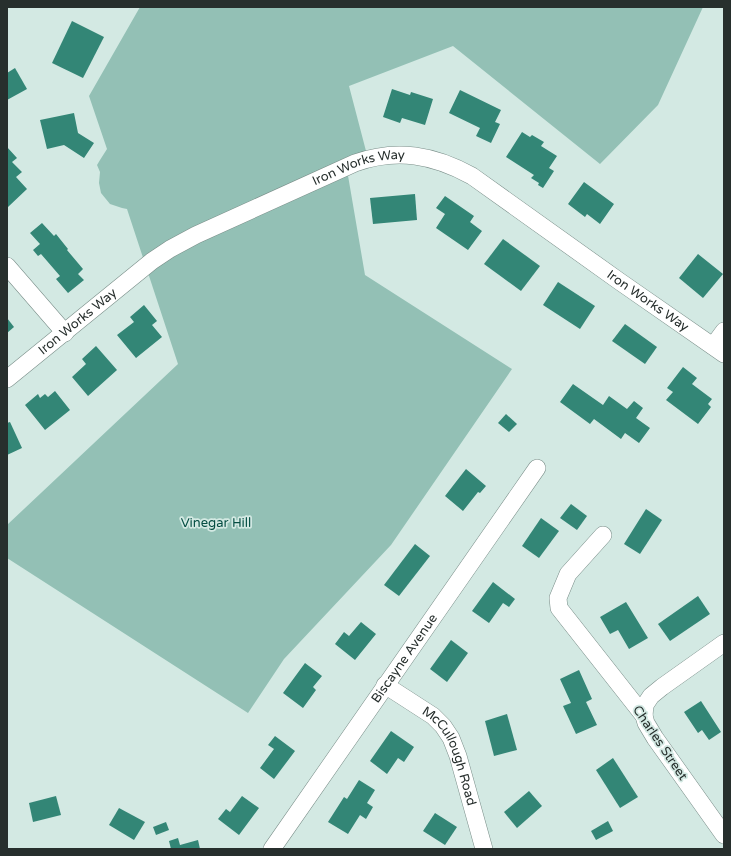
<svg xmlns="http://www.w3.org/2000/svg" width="731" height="856" font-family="'Varela Round',sans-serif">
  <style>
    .green { fill: #93c0b5 }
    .building { fill: #338676 }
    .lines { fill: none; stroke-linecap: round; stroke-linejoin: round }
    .minor-casing { stroke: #7a8e89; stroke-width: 18 }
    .minor { stroke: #fff; stroke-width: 17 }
    .labels { text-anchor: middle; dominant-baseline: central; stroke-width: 3.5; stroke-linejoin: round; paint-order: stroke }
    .street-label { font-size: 13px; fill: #272f2d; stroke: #d3e9e3 }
    .park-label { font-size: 13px; fill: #054e43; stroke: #d3e9e3 }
  </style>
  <rect width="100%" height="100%" fill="#d3e9e3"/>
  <!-- green -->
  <polygon class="green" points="140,7 703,7 658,105 600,164 453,46 349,86 366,151 345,158 365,275 512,369 391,545 284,659 248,713 7,558 7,525 178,364 127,209 122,208 110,204 101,193 99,183 100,172 97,165 100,160 107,149 89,96"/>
  <!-- building -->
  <g class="building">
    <polygon points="72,21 104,37 83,78 52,63"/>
    <polygon points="15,68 27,89 7,100 7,73"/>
    <polygon points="392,89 410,95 411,92 433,99 425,125 402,118 400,123 383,117"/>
    <polygon points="460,90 501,110 495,122 500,124 491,143 476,136 480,128 449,113"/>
    <polygon points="74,113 78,133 94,143 84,158 64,145 47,149 40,120"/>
    <polygon points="522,132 530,137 532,135 544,142 541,146 557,156 549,168 554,171 543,188 538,185 539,183 531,178 534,175 506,157"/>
    <polygon points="7,147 17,158 12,162 22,172 16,177 27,189 8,207 7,206"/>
    <polygon points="584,182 614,204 600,224 587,214 585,217 568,204"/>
    <polygon points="415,194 417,220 373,224 370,198"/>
    <polygon points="445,196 474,216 470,222 482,231 468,250 436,228 445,214 436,208"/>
    <polygon points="42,223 54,236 56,234 68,249 67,250 83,269 78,274 84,280 68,293 56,279 60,276 41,254 38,256 33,250 40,244 30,233"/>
    <polygon points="503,239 540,266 521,291 484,264"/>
    <polygon points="698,254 723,274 703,298 679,278"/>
    <polygon points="558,282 595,306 580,329 543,305"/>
    <polygon points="144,305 157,321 152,325 162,337 136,358 117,335 134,322 130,317"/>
    <polygon points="7,318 14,327 7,333"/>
    <polygon points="625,324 657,347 645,364 612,341"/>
    <polygon points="96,346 117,370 88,396 72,377 86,364 82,359"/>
    <polygon points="683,367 697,378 692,384 712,399 708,404 711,407 698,424 666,400 673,392 667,388"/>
    <polygon points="573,384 603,405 609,396 627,409 634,401 643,408 636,418 650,428 639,443 625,433 621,439 594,419 590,424 560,402"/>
    <polygon points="55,391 70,410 45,430 25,405 38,394 40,398 45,394 48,397"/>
    <polygon points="506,414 517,424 509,432 498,423"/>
    <polygon points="10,422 22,448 7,455 7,423"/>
    <polygon points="466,469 486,486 480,493 478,492 463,511 445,496"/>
    <polygon points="571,504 587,516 577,530 560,518"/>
    <polygon points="646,509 662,520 640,554 624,544"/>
    <polygon points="541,518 559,531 539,558 522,546"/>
    <polygon points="415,544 430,556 399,596 384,585"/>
    <polygon points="493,582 515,599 509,607 503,603 489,623 472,611"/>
    <polygon points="698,596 710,614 670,641 658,624"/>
    <polygon points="626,602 648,638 629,649 618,630 610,634 600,617"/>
    <polygon points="361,622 376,634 355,660 335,644 344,632 349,636"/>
    <polygon points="451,640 468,653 447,682 430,669"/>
    <polygon points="305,663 322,676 313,687 316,690 303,708 283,693"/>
    <polygon points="579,670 592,699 586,702 597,725 576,734 563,706 571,703 560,679"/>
    <polygon points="701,701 721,732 709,740 702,730 698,733 684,712"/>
    <polygon points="507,714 517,750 494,756 485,721"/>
    <polygon points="391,731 414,747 404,762 398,758 387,774 370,761"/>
    <polygon points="275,736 295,751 274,779 260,768 274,749 268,745"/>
    <polygon points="613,758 638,797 620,808 596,770"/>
    <polygon points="359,780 375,790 367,803 373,807 366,819 360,815 348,834 328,822 344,797 347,799"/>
    <polygon points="529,791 542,806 517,828 504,812"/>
    <polygon points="56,796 61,815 33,822 29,803"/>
    <polygon points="242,796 259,808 239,835 218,819 226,809 230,812"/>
    <polygon points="119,808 145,822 134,840 109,825"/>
    <polygon points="435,813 457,827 445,845 423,831"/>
    <polygon points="608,821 613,831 596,840 591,831"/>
    <polygon points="166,822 169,830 156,835 153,827"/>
    <polygon points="178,838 180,845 198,840 200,849 171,849 169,841"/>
  </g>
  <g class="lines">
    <!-- minor casing -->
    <g class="minor-casing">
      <g id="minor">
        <polyline points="7,266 65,333"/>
        <polyline points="713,346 724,331"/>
        <path id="s1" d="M7,379L152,261L170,249L196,235L355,163C397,148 434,155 472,176L619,281L724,354"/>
        <polyline points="603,535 568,574 558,598 559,608 644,716 646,723 655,738 724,835"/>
        <path id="s2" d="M385,685L433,716L443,726L451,738L458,756L484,849"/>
        <polyline points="644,716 645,705 651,696 662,687 724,643"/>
        <path id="s3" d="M272,849L537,468"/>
      </g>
    </g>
    <!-- minor -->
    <use href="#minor" class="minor"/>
  </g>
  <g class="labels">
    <!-- street labels -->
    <g class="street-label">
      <text stroke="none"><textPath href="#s1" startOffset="415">Iron Works Way</textPath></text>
      <text stroke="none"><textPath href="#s1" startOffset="750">Iron Works Way</textPath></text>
      <text stroke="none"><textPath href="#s1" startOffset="91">Iron Works Way</textPath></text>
      <text stroke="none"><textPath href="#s3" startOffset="232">Biscayne Avenue</textPath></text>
      <text transform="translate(660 743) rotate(56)">Charles Street</text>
      <text stroke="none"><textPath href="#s2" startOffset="101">McCullough Road</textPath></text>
    </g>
    <!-- park labels -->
    <g class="park-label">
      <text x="216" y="523">Vinegar Hill</text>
    </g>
  </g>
  <!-- border -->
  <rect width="731" height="856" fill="none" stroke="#272f2d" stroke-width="16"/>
</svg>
